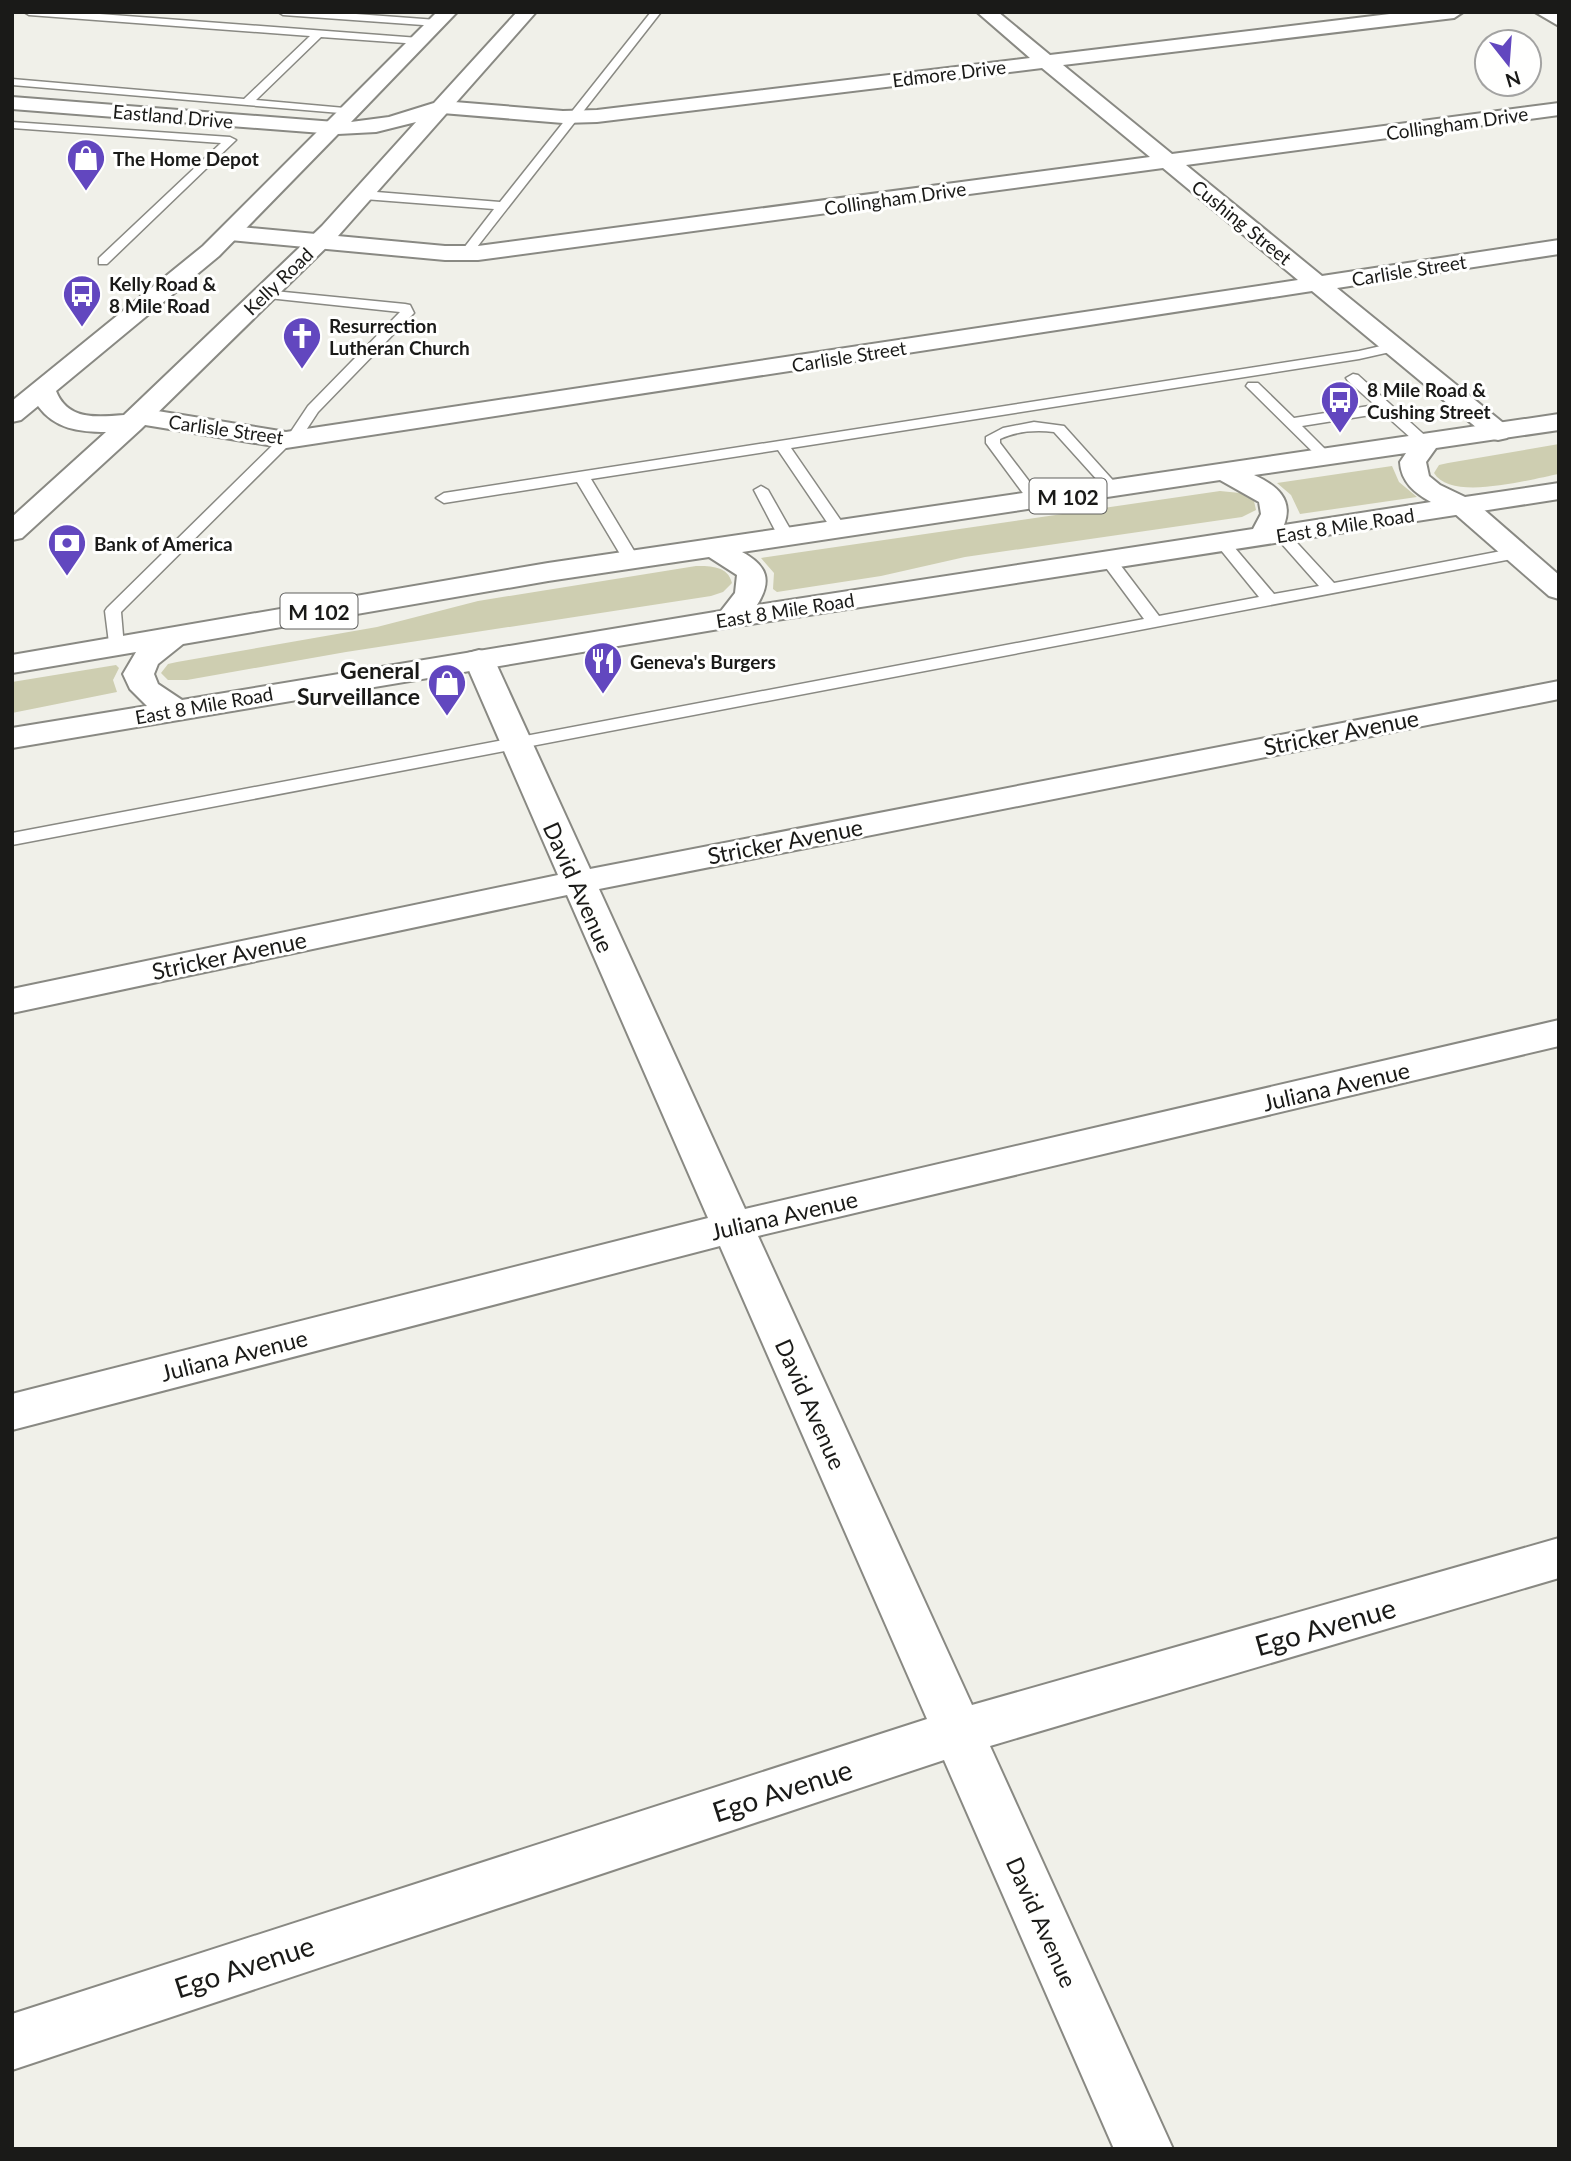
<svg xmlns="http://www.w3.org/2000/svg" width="1571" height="2161" font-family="Lato,sans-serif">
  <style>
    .green { fill: #ceceb1 }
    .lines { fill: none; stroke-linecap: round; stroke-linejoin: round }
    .service-casing { stroke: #898983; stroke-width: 3 }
    .minor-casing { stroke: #898983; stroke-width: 4 }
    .tertiary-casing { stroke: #898983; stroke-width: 4 }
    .trunk-casing { stroke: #898983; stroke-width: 4 }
    .service { fill: #fff; fill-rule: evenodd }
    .minor { fill: #fff; fill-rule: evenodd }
    .tertiary { fill: #fff; fill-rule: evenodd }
    .trunk { fill: #fff; fill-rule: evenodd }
    .labels { text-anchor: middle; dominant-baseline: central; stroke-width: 6; stroke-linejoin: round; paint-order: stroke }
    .far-street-label { font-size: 19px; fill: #1a1a18; stroke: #fffffe }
    .far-poi-label { font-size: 19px; font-weight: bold; fill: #1a1a18; stroke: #fffffe; text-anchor: start }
    .shield { fill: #fffffe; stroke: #5f5f5d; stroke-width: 2 }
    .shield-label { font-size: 21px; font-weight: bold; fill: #1a1a18 }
    .poi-label { font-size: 23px; font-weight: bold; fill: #1a1a18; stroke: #fffffe; text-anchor: end }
    .street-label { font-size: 23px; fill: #1a1a18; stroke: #fffffe }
    .near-street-label { font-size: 28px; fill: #1a1a18; stroke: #fffffe }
  </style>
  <rect width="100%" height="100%" fill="#f0f0e9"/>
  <!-- green -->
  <g class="green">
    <path d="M1559,444V474C1531,479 1451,502 1434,473L1439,465L1448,463Z"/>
    <polygon points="1392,466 1399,482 1417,497 1300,514 1291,495 1277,483"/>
    <polygon points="1220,491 1240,493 1254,501 1256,510 1242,517 965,557 881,576 777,592 773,589 774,573 761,558"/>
    <path d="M696,566C711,566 728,566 732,583L723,592L711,596L346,652L187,680H168L161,673L168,664L177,662L377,627L478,601Z"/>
    <polygon points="116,665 119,668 113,680 117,692 12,713 12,682"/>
  </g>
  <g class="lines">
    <!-- service casing -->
    <g class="service-casing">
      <g id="service">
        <polygon points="24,12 73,12 419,38 424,41 419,44 321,37 256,100 356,109 356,113 352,114 12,85 12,79 244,99 310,36 29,15"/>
        <polygon points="278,12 329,12 437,20 442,23 437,26 283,15"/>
        <polygon points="651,12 661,12 470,256 462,256 460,253 494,209 364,199 358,195 364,191 500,202"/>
        <polygon points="12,122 230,137 236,140 107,264 99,264 99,258 221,143 12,128"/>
        <polygon points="264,290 405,304 410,305 414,313 318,412 299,441 292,442 121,612 124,647 116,652 110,651 105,611 107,608 281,437 288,436 308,406 400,312 259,297 258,294"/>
        <polygon points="1394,343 1399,344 1399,350 1359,359 791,448 846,528 838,533 833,531 778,450 591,479 639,559 631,564 623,559 577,482 444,503 436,498 444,493 1359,351"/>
        <polygon points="1353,374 1358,375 1431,441 1433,444 1431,447 1421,447 1383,413 1302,426 1334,458 1332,461 1322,461 1246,386 1248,383 1258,383 1294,418 1375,405 1348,381 1346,378"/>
        <path d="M1034,422L1064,426L1119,487L1121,490L1119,493H1109L1054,432C1036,430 1017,431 1000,439V443L1044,501L1036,506L1031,504L986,443V437L1003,428Z"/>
        <polygon points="761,486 768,490 794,536 791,539 786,541 778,536 754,490"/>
        <polygon points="1282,530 1287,532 1334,583 1517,548 1525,553 1517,558 12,845 12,833 1144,619 1101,561 1109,556 1115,558 1159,616 1259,597 1216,544 1224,539 1229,541 1274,594 1319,586 1274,535"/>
      </g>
    </g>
    <!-- minor casing -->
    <g class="minor-casing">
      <g id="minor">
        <polygon points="977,12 998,12 1050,55 1406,12 1463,12 1454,18 1063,65 1172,154 1559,103 1559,115 1186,165 1322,276 1559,240 1559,254 1337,288 1507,426 1511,432 1507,438 1498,440 1489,438 1312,291 286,448 139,424 130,422 126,416 130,410 139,408 286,432 1298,280 1163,168 478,260 445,260 230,240 222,238 219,233 222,228 230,226 445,246 478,246 1150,157 1042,68 597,122 563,123 442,113 435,111 432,107 435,103 442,101 563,111 597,110 1030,58"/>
        <polygon points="1535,12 1559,12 1559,26"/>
        <polygon points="12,97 335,122 342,124 345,128 342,132 335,134 12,109"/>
        <polygon points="1464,499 1474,501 1559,575 1559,599 1549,596 1454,513 1450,507 1454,501"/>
        <polygon points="479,650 490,653 494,659 590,869 1559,681 1559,699 599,889 745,1209 1559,1020 1559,1046 758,1236 972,1705 1559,1538 1559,1578 990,1746 1173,2149 1114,2149 944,1760 12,2070 12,2014 927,1719 720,1246 12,1430 12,1394 708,1218 567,895 12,1013 12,989 558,875 464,659 468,653"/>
      </g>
    </g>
    <!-- tertiary casing -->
    <g class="tertiary-casing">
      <path id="tertiary" d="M437,12H457L351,122L389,117L434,103L517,12H536L338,236L141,429L22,538L12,540V517L106,432C79,432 55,429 38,406L21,420L12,422V401L203,246ZM416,122L322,226L124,415C97,417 68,421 56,391L219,256L338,134L376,132Z"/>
    </g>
    <!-- trunk casing -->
    <g class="trunk-casing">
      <path id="trunk" d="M1559,414V430L1436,448L1426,462L1429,476L1440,485L1465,497L1559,483V499L731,627L12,748V728L147,706L130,689L123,674L136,652L12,673V655L548,563ZM1406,453L1400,462C1401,482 1415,493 1431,502L1284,525C1294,499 1276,485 1254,475ZM1220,480L1259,502L1261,514L1253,529L757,605C772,581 768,566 742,552ZM709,557L737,575L735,593L721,611L182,700L158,684L154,674L158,664L183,644L548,581Z"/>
    </g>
    <!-- service -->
    <use href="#service" class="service"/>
    <!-- minor -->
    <use href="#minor" class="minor"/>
    <!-- tertiary -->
    <use href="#tertiary" class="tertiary"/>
    <!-- trunk -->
    <use href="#trunk" class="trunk"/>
  </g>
  <!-- icons -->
  <defs>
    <g id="shop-pin" transform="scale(2.0125)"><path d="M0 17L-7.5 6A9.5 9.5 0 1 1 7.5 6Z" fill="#6247bf" stroke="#fffffe"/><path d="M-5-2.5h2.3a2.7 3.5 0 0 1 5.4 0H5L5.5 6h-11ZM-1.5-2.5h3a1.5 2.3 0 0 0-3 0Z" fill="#fff"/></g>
    <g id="bus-pin" transform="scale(2.0125)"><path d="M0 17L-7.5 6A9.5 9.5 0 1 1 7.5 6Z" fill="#6247bf" stroke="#fffffe"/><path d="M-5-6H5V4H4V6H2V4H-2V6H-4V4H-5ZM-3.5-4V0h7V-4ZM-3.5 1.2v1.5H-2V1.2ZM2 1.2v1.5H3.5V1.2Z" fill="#fff"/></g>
    <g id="church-pin" transform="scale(2.0125)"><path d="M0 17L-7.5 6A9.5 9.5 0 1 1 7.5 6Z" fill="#6247bf" stroke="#fffffe"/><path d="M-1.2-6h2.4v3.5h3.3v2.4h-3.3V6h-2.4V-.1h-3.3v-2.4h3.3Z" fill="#fff"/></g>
    <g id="bank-pin" transform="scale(2.0125)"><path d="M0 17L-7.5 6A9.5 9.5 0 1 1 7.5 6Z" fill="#6247bf" stroke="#fffffe"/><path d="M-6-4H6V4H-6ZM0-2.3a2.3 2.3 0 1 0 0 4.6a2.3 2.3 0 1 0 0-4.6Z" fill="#fff"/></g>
    <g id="restaurant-pin" transform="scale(2.0125)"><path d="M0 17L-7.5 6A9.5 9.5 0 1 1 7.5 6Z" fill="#6247bf" stroke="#fffffe"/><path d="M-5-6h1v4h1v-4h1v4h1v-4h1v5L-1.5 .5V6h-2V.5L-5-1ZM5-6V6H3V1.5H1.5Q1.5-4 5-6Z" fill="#fff"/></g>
  </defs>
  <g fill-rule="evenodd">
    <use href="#shop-pin" x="86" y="158"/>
    <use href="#bus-pin" x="82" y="294"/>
    <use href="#church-pin" x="302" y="336"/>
    <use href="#bus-pin" x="1340" y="400"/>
    <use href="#bank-pin" x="67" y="543"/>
    <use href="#restaurant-pin" x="603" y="661"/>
    <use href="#shop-pin" x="447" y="683"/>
  </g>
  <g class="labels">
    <!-- far-street labels -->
    <g class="far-street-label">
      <text transform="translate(949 73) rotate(-7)">Edmore Drive</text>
      <text transform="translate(173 116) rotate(5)">Eastland Drive</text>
      <text transform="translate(1457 123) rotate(-8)">Collingham Drive</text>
      <text transform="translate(895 198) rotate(-8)">Collingham Drive</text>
      <text transform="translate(1242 222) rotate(39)">Cushing Street</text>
      <text transform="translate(1409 270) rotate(-9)">Carlisle Street</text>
      <text transform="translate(278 281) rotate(-44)">Kelly Road</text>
      <text transform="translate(849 356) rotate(-9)">Carlisle Street</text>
      <text transform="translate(226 429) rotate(8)">Carlisle Street</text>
      <text transform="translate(1345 525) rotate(-9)">East 8 Mile Road</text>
      <text transform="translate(785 610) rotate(-9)">East 8 Mile Road</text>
      <text transform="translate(204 705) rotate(-10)">East 8 Mile Road</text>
    </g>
    <!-- far-poi labels -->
    <g class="far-poi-label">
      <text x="113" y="158">The Home Depot</text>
      <text x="109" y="283">Kelly Road &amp;<tspan x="109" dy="22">8 Mile Road</tspan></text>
      <text x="329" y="325">Resurrection<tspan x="329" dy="22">Lutheran Church</tspan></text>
      <text x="1367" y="389">8 Mile Road &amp;<tspan x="1367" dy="22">Cushing Street</tspan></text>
      <text x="94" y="543">Bank of America</text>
      <text x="630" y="661">Geneva's Burgers</text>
    </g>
    <!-- shield labels -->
    <g class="shield">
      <rect x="1029.5" y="478.5" width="77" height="35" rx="5"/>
      <rect x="280.5" y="593.5" width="77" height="35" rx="5"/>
    </g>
    <g class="shield-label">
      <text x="1068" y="496">M 102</text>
      <text x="319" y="611">M 102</text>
    </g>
    <!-- poi labels -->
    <g class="poi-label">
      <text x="420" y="670">General<tspan x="420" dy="26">Surveillance</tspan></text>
    </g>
    <!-- street labels -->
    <g class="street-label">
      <text transform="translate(1341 732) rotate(-11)">Stricker Avenue</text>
      <text transform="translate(785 841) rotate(-11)">Stricker Avenue</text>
      <text transform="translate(579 887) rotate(66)">David Avenue</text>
      <text transform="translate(229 955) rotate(-12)">Stricker Avenue</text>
      <text transform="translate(1336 1086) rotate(-13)">Juliana Avenue</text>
      <text transform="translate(784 1215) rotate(-13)">Juliana Avenue</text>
      <text transform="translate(234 1355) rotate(-14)">Juliana Avenue</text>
      <text transform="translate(811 1404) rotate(66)">David Avenue</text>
      <text transform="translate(1042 1922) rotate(66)">David Avenue</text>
    </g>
    <!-- near-street labels -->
    <g class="near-street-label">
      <text transform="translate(1325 1626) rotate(-16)">Ego Avenue</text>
      <text transform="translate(782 1790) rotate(-18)">Ego Avenue</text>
      <text transform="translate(244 1966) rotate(-18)">Ego Avenue</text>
    </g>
  </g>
  <!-- border -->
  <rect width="1571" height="2161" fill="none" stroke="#1a1a18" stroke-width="28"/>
  <!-- north arrow -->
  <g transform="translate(1508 63) rotate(163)"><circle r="33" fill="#fffffe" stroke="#a3a3a2" stroke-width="2"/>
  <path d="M0-5L12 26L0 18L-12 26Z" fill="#6247bf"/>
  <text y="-10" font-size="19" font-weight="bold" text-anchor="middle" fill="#1a1a18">N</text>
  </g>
</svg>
